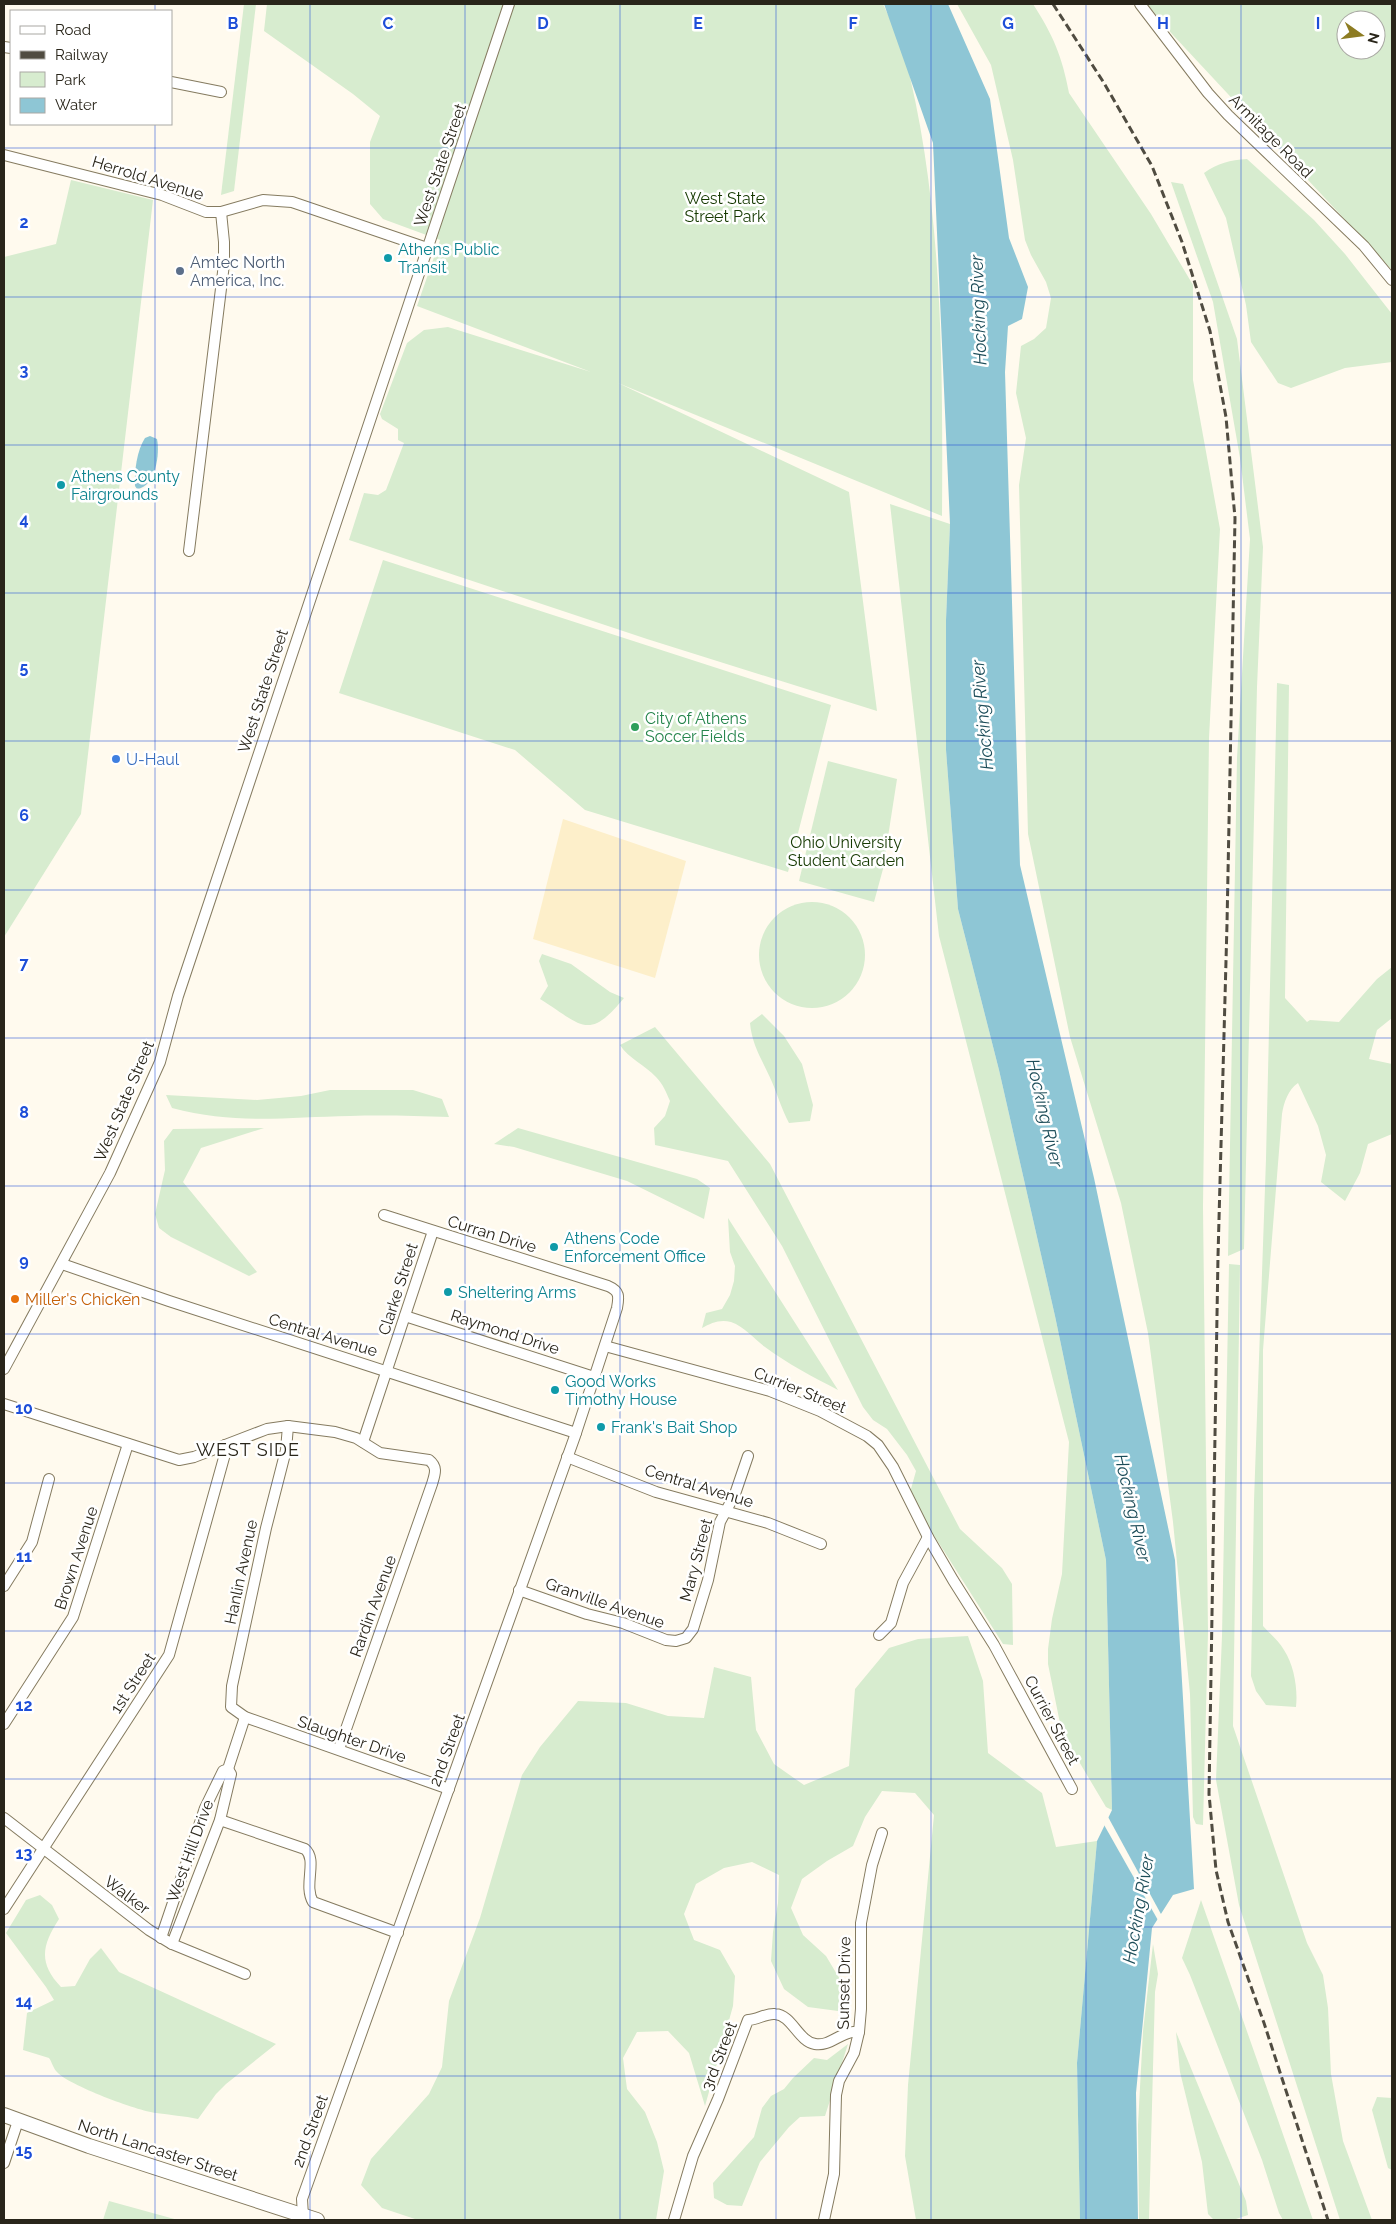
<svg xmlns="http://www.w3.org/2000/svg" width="1396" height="2224" font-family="Raleway,sans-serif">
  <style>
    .built { fill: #fdefca }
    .green { fill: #d7eccf; fill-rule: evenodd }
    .water { fill: #8ec6d5 }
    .pier { fill: #fffaee }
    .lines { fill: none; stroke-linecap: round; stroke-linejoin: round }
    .minor-casing { stroke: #857b60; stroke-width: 12 }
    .secondary-casing { stroke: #857b60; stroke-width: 16 }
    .minor { stroke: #fff; stroke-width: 10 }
    .secondary { stroke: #fff; stroke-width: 14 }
    .rail { stroke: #504c41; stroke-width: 3; stroke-dasharray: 8 4; stroke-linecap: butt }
    .grid { fill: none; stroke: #1d4ed8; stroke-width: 1; stroke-opacity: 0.55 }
    .culture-dot { fill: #0f9aa8; stroke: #fff; stroke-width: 2 }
    .service-dot { fill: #5c6f8a; stroke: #fff; stroke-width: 2 }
    .leisure-dot { fill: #2e9e5b; stroke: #fff; stroke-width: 2 }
    .shop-dot { fill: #3f7fe0; stroke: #fff; stroke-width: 2 }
    .food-dot { fill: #e8710a; stroke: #fff; stroke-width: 2 }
    .labels { text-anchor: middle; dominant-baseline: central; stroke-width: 5; stroke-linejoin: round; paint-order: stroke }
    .street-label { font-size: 16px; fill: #29251a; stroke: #fff }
    .park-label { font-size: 16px; fill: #153901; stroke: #fff }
    .culture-label { font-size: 16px; fill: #0d838f; stroke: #fff; text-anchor: start }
    .service-label { font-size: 16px; fill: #4e5e75; stroke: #fff; text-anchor: start }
    .leisure-label { font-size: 16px; fill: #27864d; stroke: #fff; text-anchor: start }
    .shop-label { font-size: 16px; fill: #366cbe; stroke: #fff; text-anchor: start }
    .food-label { font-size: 16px; fill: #c56008; stroke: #fff; text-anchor: start }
    .water-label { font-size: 18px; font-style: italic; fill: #1d4d59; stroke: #fff }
    .neighbourhood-label { font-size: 18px; letter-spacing: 1px; fill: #29251a; stroke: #fff }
    .grid-label { font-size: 16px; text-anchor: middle; font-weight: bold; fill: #1d4ed8; stroke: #fff; stroke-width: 5; stroke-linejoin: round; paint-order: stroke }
  </style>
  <rect width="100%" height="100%" fill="#fffaee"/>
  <!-- built -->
  <polygon class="built" points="563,819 686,861 655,978 533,939"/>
  <!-- green -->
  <g class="green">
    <polygon points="244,4 256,4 234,191 221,195"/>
    <path d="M267,4H883C890,20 900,36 904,53C943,200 943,365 942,516L618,383L849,492L877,711L647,639L349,540L364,493L378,495L386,490L404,443L398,440V429L382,419L380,414L407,343L424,330L448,327L591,372L417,306L440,240L383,219L370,204V142L380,116L353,94L264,31Z"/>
    <path d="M957,4H1033C1053,35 1062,56 1069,93L1151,214L1193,285V380L1220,529L1209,738L1203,1207L1208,1632L1203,1825L1196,1824L1193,1817L1190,1694L1173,1522L1148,1333L1121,1203L1070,1037L1028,834L1019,485L1026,438L1016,393L1021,346L1034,339L1046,328L1051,298L1046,282L1031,255L1025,240L1013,160L991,65Z"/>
    <path d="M1147,4H1392V270L1172,34ZM1346,20H1376V50H1346Z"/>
    <path d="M1247,159L1314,220L1345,254L1392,314V362L1345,368L1291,388L1278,383L1251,342L1246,305L1226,218L1204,173C1218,163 1230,160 1247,159Z"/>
    <polygon points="71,180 153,200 81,814 4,937 4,257 56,244"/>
    <polygon points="1171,182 1183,184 1237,339 1263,547 1257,687 1244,1249 1228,1256 1237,758 1250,539 1240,458 1213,302"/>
    <polygon points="890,504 950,524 946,620 946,750 958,909 999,1070 1055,1316 1106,1560 1112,1810 1106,1807 1062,1733 1048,1664 1048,1649 1052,1619 1062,1574 1069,1442 939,936"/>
    <polygon points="383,560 831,705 788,872 585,810 515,750 339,693"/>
    <path d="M1277,683L1289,685L1285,998L1307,1022L1310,1020L1339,1022L1377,979L1392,967V1018L1377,1030L1369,1059L1392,1064V1134L1368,1144L1360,1173L1345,1201L1321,1182L1326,1155L1318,1126L1298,1083C1288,1090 1284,1102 1282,1114L1263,1350V1626C1270,1634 1279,1641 1284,1650C1294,1665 1298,1689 1296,1707L1266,1705L1256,1691L1251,1676L1254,1501L1266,1159Z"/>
    <polygon points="828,761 897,779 883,869 874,902 799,881"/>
    <circle cx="812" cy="955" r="53"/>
    <path d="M542,954L571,964L610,992L624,998C588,1042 582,1025 540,999L548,986L539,961Z"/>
    <path d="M762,1014L784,1036L802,1064L813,1105L810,1121L789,1123C782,1110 778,1096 772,1082C763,1061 752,1046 750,1023Z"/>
    <path d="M655,1027L770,1164L960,1529L1002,1568L1012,1584L1013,1645L1003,1644L909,1496L916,1471L907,1455L887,1429L873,1420L863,1407L782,1246L728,1161L655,1145L654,1128L665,1116L670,1101C666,1092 663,1084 656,1077C645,1065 629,1059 620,1045Z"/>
    <path d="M330,1090H413L442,1099L449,1117C416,1116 383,1115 350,1116C286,1117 235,1125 172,1108L166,1095L257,1100L301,1096Z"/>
    <polygon points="264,1128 201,1148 183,1182 257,1272 249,1276 171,1237 159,1228 155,1214 165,1170 164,1141 173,1129"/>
    <polygon points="518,1128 697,1179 710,1188 704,1219 627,1181 514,1147 494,1144"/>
    <path d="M728,1218L838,1390C813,1377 788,1364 765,1347C754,1339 745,1327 731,1322C720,1319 711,1323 702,1328L706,1313L722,1309L730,1295L734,1281L735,1266L730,1252Z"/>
    <polygon points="1229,1264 1240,1265 1233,1726 1307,1943 1323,1975 1328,2008 1331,2074 1343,2141 1372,2220 1340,2220 1239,1905 1216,1780 1222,1636"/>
    <polygon points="968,1636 983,1681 988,1753 1042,1793 1056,1847 1097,1841 1077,2063 1080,2220 916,2220 905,2156 908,2085 934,1815 915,1793 882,1791 865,1817 853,1846 827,1861 802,1879 791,1908 803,1935 826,1956 841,1981 838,2011 808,2007 784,1989 771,1961 773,1932 778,1903 779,1875 752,1862 724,1868 696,1884 684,1914 694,1940 720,1950 735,1976 733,2006 705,2106 689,2053 668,2031 637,2032 623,2058 627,2089 645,2112 657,2142 664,2171 656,2220 418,2220 382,2208 361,2185 371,2159 429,2094 442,2067 449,2001 480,1918 522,1775 540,1747 578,1701 626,1703 668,1716 704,1718 714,1667 751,1677 756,1730 774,1764 804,1785 849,1766 855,1689 889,1648 918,1639"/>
    <path d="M40,1895L52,1905L59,1919C42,1945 38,1963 61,1987L75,1986L90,1959L101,1948L119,1972L276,2044L226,2084L216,2094L198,2119C184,2116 170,2115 156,2113C138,2111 68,2085 57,2072C53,2068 52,2062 49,2058L23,2050L27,2013L54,2000L46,1987L6,1933L26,1900Z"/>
    <polygon points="1201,1900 1313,2220 1283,2220 1279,2213 1262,2160 1190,1975 1182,1958"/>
    <polygon points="1153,1944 1158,1974 1155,1992 1149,2220 1139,2220 1138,2125 1143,2031"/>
    <polygon points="1176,2032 1246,2201 1248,2215 1233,2220 1214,2220 1208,2214 1202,2162 1180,2072"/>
    <polygon points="848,2044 825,2116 800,2117 789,2127 760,2162 742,2206 727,2205 714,2198 713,2183 754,2137 762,2108 771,2096 784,2089 793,2078 814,2058 827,2060"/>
    <polygon points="1377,2097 1392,2098 1392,2170 1388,2168 1372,2110"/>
    <polygon points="109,2201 178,2220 103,2220"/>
  </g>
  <!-- water -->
  <g class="water">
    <polygon points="884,4 948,4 990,99 1009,238 1028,287 1022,319 1008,326 1005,372 1020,865 1094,1178 1175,1560 1194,1889 1173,1895 1152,1928 1136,2093 1138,2220 1080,2220 1077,2063 1097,1841 1112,1810 1106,1560 1055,1316 999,1070 958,909 946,750 946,620 950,524 933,143"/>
    <path d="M150,436L157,439C160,453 156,487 137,489L135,486C134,472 137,450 145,438Z"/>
  </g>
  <!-- pier -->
  <polygon class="pier" points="1107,1815 1162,1916 1159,1922 1103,1823"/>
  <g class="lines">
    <!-- minor casing -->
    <g class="minor-casing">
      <g id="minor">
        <polyline points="1140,4 1208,93 1228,115 1364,246 1392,280"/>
        <polyline points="4,47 11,48"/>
        <polyline points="171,82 221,92"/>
        <polyline points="4,155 162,195 206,212 221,212 263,200 292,202 427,248"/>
        <polyline points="189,551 224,264 224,242 221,212"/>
        <polyline points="62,1264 169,1301 576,1433"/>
        <polyline points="405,1316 594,1377"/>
        <polyline points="605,1346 770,1391 820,1411 867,1436 878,1445 893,1467 928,1537 953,1580 994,1645 1072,1789"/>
        <polyline points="4,1369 110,1173 160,1062 178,996 509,4"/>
        <path d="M4,1404L179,1460L194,1457L267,1429L288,1426L335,1432L356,1438L380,1453L429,1460C438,1467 435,1474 432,1484L339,1749"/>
        <polyline points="288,1426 286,1450 266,1528 232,1686 231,1707 245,1717 449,1789"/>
        <polyline points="363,1442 433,1231"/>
        <polyline points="567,1457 656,1492 768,1523 821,1544"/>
        <polyline points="4,1586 32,1542 49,1479"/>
        <polyline points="519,1590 587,1614 623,1623 666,1640 676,1641 686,1638 693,1629 708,1580 720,1522 735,1494 748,1456"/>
        <polyline points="879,1635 891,1623 903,1583 928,1537"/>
        <polyline points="4,1724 73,1617 128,1444"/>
        <polyline points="4,1818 149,1930 172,1944 245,1974"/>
        <path d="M220,1820L305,1849C318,1860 303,1885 313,1902L398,1933"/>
        <polyline points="4,1909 169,1655 225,1454 225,1445"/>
        <polyline points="161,1938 205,1808 223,1771 228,1769 245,1717"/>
        <polyline points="172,1944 220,1820 231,1774 228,1769"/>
        <polyline points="4,2163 18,2121"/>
        <path d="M303,2216L302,2199L575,1436L617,1308C619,1297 620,1291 608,1286L384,1215"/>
        <path d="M674,2220L693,2156L718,2099L748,2020C757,2020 766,2013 775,2014C792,2015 798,2041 815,2044C831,2047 841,2030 859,2032"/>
        <polyline points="824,2220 834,2174 836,2095 839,2081 854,2053 859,2032 861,2009 861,1923 872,1865 882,1833"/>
      </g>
    </g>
    <!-- secondary casing -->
    <g class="secondary-casing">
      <polyline id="secondary" points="4,2115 89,2146 317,2220"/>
    </g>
    <!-- minor -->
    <use href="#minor" class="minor"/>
    <!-- secondary -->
    <use href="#secondary" class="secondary"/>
    <!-- rail -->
    <polyline class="rail" points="1053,4 1104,83 1152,166 1182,242 1210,331 1226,417 1235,518 1227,924 1218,1256 1209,1794 1216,1870 1228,1922 1264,2023 1328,2220"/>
  </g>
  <!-- grid -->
  <path class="grid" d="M155,4V11M310,4V2220M465,4V2220M620,4V2220M776,4V2220M931,4V2220M1086,4V2220M1241,4V2220M155,124V2220M4,148H1392M4,297H1392M4,445H1392M4,593H1392M4,741H1392M4,890H1392M4,1038H1392M4,1186H1392M4,1334H1392M4,1483H1392M4,1631H1392M4,1779H1392M4,1927H1392M4,2076H1392"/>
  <!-- markers -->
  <g class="culture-dot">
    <circle cx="388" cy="258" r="5"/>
    <circle cx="61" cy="485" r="5"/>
    <circle cx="554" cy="1247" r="5"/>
    <circle cx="448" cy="1292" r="5"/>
    <circle cx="555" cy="1390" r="5"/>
    <circle cx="601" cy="1427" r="5"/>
  </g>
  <circle class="service-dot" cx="180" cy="271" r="5"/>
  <circle class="leisure-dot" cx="635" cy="727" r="5"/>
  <circle class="shop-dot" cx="116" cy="759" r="5"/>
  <circle class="food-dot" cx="15" cy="1299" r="5"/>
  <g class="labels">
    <!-- street labels -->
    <g class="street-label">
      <text transform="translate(1271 136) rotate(45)">Armitage Road</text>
      <text transform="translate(440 165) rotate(-71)">West State Street</text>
      <text transform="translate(148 178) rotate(17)">Herrold Avenue</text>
      <text transform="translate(263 691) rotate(-72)">West State Street</text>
      <text transform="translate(124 1101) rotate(-67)">West State Street</text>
      <text transform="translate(492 1234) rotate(17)">Curran Drive</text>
      <text transform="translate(398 1289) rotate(-72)">Clarke Street</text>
      <text transform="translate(505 1332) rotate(18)">Raymond Drive</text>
      <text transform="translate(323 1335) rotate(17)">Central Avenue</text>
      <text transform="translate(800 1390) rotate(22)">Currier Street</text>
      <text transform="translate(699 1486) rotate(17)">Central Avenue</text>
      <text transform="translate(76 1558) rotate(-72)">Brown Avenue</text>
      <text transform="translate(696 1560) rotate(-75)">Mary Street</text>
      <text transform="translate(241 1572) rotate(-78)">Hanlin Avenue</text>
      <text transform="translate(605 1603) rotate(19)">Granville Avenue</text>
      <text transform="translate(373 1606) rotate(-70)">Rardin Avenue</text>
      <text transform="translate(133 1683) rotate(-57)">1st Street</text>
      <text transform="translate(1052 1720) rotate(62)">Currier Street</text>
      <text transform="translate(352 1739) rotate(19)">Slaughter Drive</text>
      <text transform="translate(447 1750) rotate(-70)">2nd Street</text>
      <text transform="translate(190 1851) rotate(-70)">West Hill Drive</text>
      <text transform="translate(127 1895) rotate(37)">Walker</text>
      <text transform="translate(844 1983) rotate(-89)">Sunset Drive</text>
      <text transform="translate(719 2056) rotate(-69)">3rd Street</text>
      <text transform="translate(310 2131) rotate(-70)">2nd Street</text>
      <text transform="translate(158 2150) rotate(18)">North Lancaster Street</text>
    </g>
    <!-- park labels -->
    <g class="park-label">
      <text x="725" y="198">West State<tspan x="725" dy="18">Street Park</tspan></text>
      <text x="846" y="842">Ohio University<tspan x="846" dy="18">Student Garden</tspan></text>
    </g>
    <!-- culture labels -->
    <g class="culture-label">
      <text x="398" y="249">Athens Public<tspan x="398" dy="18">Transit</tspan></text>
      <text x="71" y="476">Athens County<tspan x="71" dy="18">Fairgrounds</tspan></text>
      <text x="564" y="1238">Athens Code<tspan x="564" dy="18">Enforcement Office</tspan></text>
      <text x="458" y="1292">Sheltering Arms</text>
      <text x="565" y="1381">Good Works<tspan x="565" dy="18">Timothy House</tspan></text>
      <text x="611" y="1427">Frank's Bait Shop</text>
    </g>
    <!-- service labels -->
    <g class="service-label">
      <text x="190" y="262">Amtec North<tspan x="190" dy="18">America, Inc.</tspan></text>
    </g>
    <!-- leisure labels -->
    <g class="leisure-label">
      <text x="645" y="718">City of Athens<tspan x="645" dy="18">Soccer Fields</tspan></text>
    </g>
    <!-- shop labels -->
    <g class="shop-label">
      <text x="126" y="759">U-Haul</text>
    </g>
    <!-- food labels -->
    <g class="food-label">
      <text x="25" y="1299">Miller's Chicken</text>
    </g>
    <!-- water labels -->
    <g class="water-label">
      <text transform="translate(978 310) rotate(-92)">Hocking River</text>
      <text transform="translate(982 715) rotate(-95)">Hocking River</text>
      <text transform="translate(1045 1113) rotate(77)">Hocking River</text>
      <text transform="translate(1133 1508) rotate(77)">Hocking River</text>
      <text transform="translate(1138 1909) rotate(-80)">Hocking River</text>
    </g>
    <!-- neighbourhood labels -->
    <g class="neighbourhood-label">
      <text x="248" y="1449">WEST SIDE</text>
    </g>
  </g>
  <g class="grid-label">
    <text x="233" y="29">B</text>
    <text x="388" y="29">C</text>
    <text x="543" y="29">D</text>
    <text x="698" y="29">E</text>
    <text x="853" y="29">F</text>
    <text x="1008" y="29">G</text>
    <text x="1163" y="29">H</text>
    <text x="1318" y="29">I</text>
    <text x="24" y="228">2</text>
    <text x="24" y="376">3</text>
    <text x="24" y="525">4</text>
    <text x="24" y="673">5</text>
    <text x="24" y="821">6</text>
    <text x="24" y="969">7</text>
    <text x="24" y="1118">8</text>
    <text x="24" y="1266">9</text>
    <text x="24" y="1414">10</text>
    <text x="24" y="1562">11</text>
    <text x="24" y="1711">12</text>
    <text x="24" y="1859">13</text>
    <text x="24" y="2007">14</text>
    <text x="24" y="2156">15</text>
  </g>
  <!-- border -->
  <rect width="1396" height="2224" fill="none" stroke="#29251a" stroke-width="10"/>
  <!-- legend -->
  <rect x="10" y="10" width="162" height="115" fill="#ffffff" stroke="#a9a8a3"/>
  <rect x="20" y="26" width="25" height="8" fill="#ffffff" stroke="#a9a8a3"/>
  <text x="55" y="35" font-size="15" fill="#29251a">Road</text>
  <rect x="20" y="51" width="25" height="8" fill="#504c41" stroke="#a9a8a3"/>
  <text x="55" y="60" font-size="15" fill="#29251a">Railway</text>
  <rect x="20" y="72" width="25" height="15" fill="#d7eccf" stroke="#a9a8a3"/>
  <text x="55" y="85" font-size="15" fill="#29251a">Park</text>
  <rect x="20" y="98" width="25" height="15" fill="#8ec6d5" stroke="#a9a8a3"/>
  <text x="55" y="110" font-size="15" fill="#29251a">Water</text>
  <!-- north arrow -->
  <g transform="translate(1361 35) rotate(104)"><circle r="24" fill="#ffffff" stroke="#a9a8a3"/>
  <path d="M0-4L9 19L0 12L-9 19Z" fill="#8d7c22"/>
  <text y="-8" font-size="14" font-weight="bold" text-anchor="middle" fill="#29251a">N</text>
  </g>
</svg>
